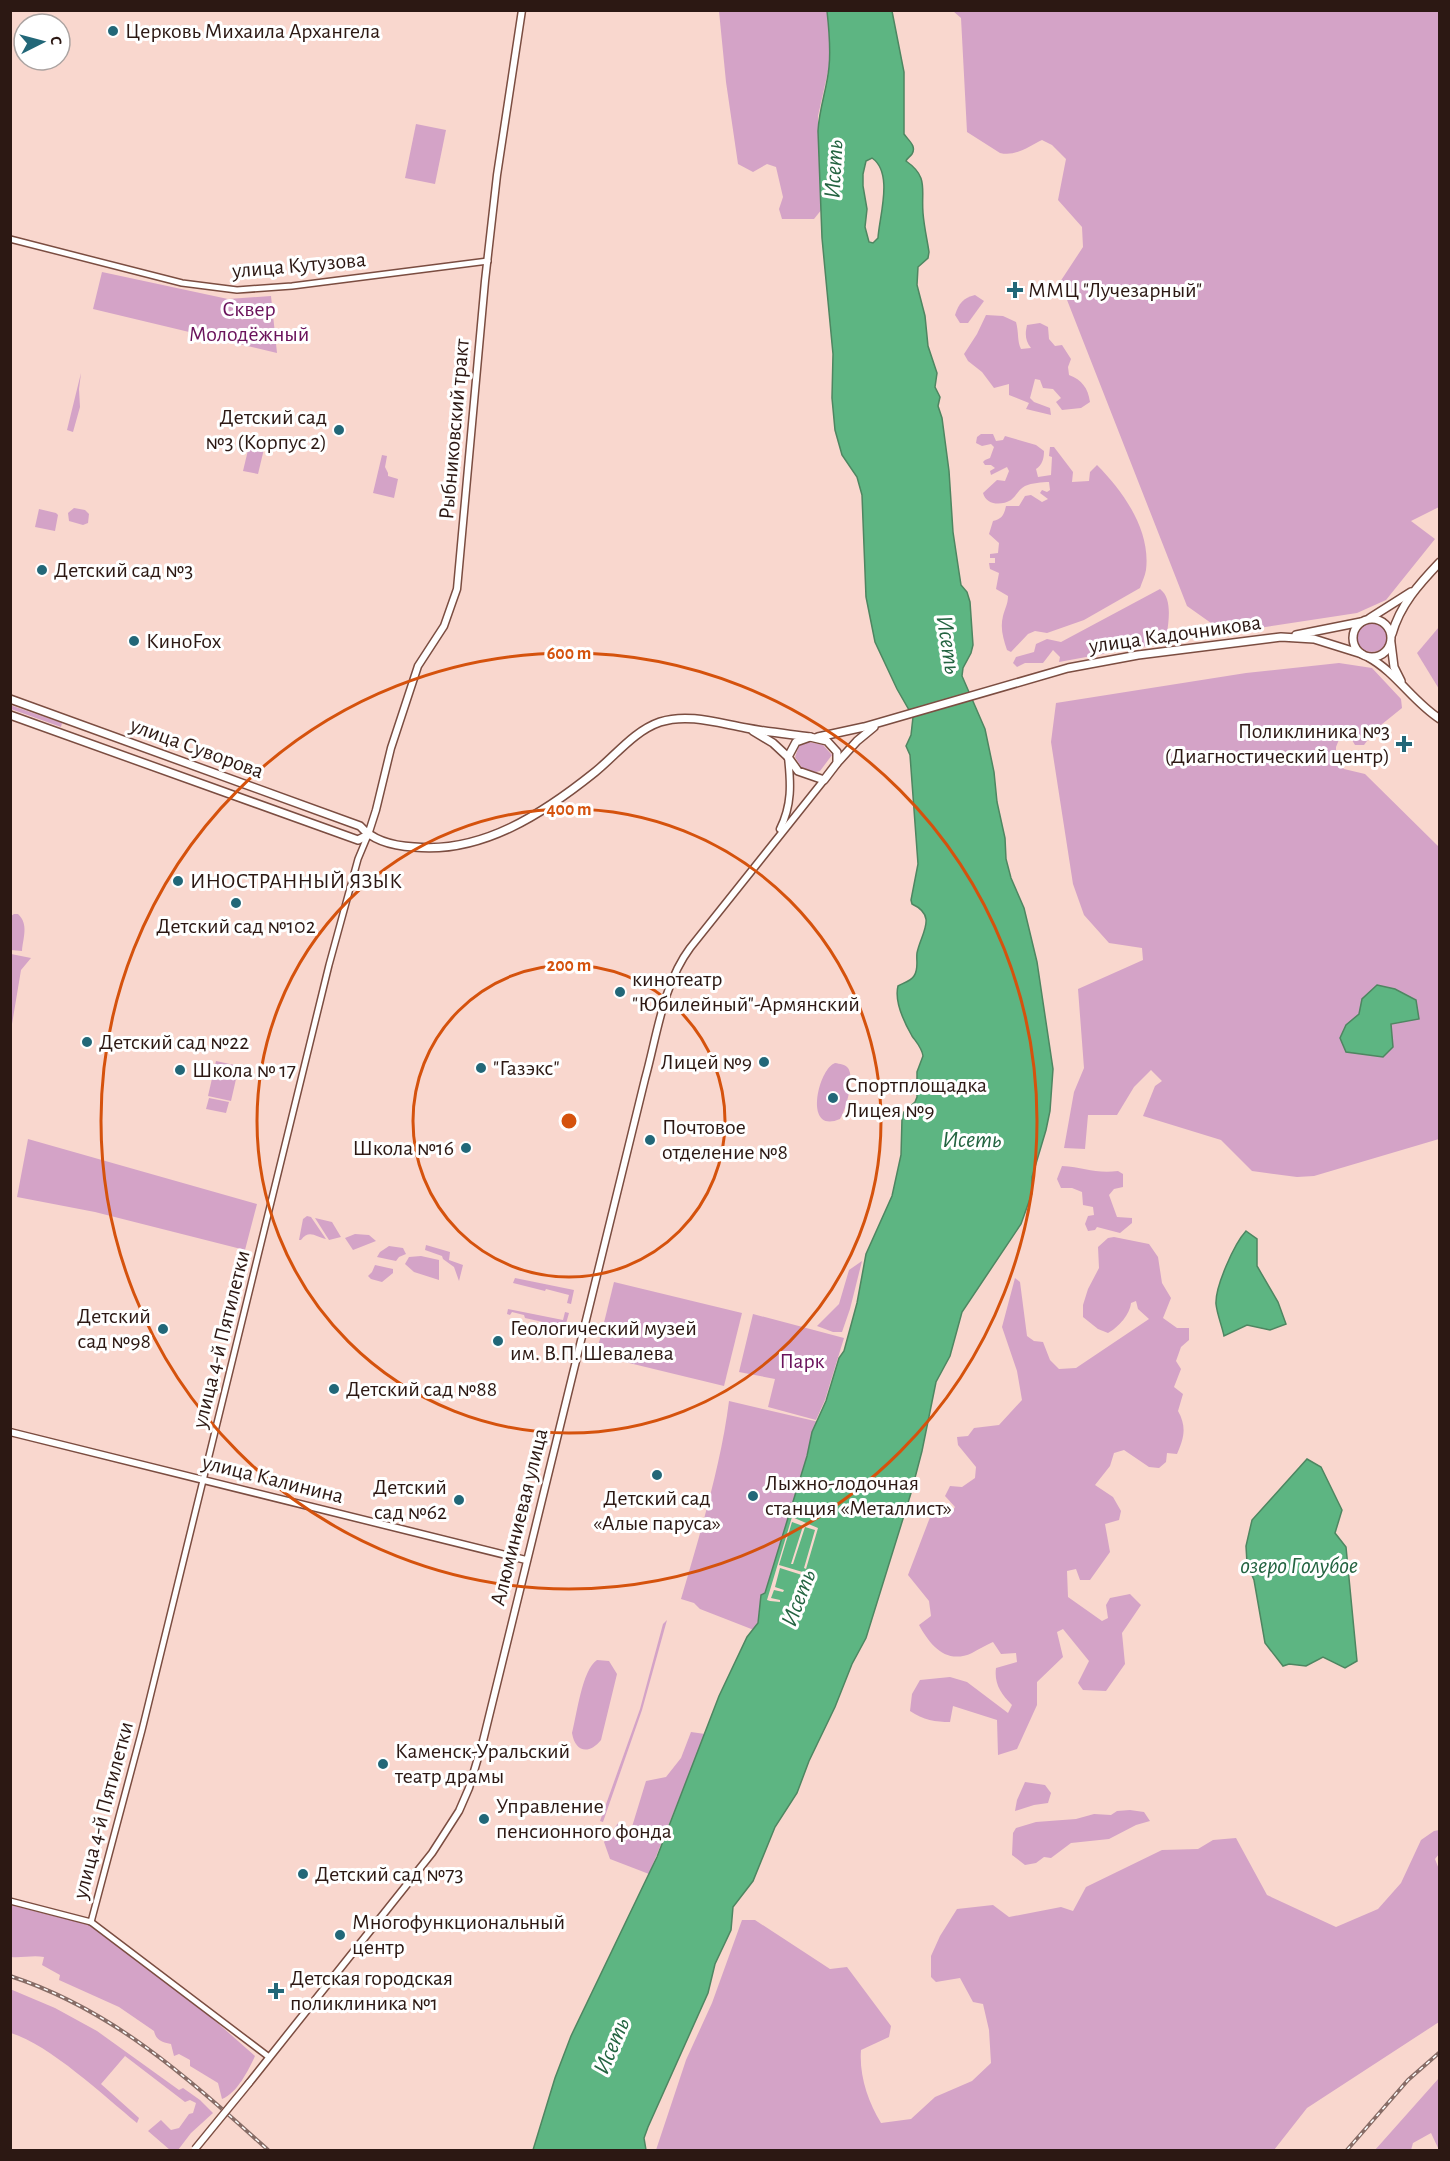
<svg xmlns="http://www.w3.org/2000/svg" width="1450" height="2161" font-family="'Alegreya Sans',sans-serif">
  <style>
    .green { fill: #d4a3c7 }
    .water { fill: #5db582; stroke: #4e8661; stroke-width: 1.5; fill-rule: evenodd }
    .pier { fill: #f9d7ce }
    .lines { fill: none; stroke-linecap: round; stroke-linejoin: round }
    .tertiary-casing { stroke: #7b4d41; stroke-width: 8 }
    .secondary-casing { stroke: #7b4d41; stroke-width: 9 }
    .primary-casing { stroke: #7b4d41; stroke-width: 10 }
    .tertiary { stroke: #fff; stroke-width: 5 }
    .secondary { stroke: #fff; stroke-width: 6 }
    .primary { stroke: #fff; stroke-width: 7 }
    .rail-casing { stroke: #876c66; stroke-width: 4 }
    .rail { stroke: #fff; stroke-width: 1.5; stroke-dasharray: 4.5; stroke-linecap: butt }
    .secondary-bridge-casing { stroke: #7b4d41; stroke-width: 9; stroke-linecap: butt }
    .secondary-bridge { stroke: #fff; stroke-width: 6 }
    .ring { fill: none; stroke: #d5520d; stroke-width: 3 }
    .poi-dot { fill: #226778; stroke: #fff; stroke-width: 2 }
    .labels { text-anchor: middle; dominant-baseline: central; stroke-width: 6; stroke-linejoin: round; paint-order: stroke }
    .poi-label { font-size: 22px; fill: #2c1813; stroke: #fff; text-anchor: start }
    .street-label { font-size: 22px; fill: #2c1813; stroke: #fff }
    .park-label { font-size: 22px; fill: #6a125b; stroke: #fff }
    .water-label { font-size: 24px; font-style: italic; fill: #246441; stroke: #fff }
    .centre { fill: #d5520d; stroke: #fff; stroke-width: 3 }
    .ring-label { font-size: 18px; text-anchor: middle; font-weight: bold; fill: #d5520d; stroke: #fff; stroke-width: 6; stroke-linejoin: round; paint-order: stroke }
  </style>
  <rect width="100%" height="100%" fill="#f9d7ce"/>
  <!-- green -->
  <g class="green">
    <polygon points="719,11 827,11 830,31 829,67 818,116 818,131 822,209 814,219 782,219 779,209 783,197 776,167 767,164 753,172 738,164 726,82"/>
    <path d="M953,11H1439V507L1411,521L1435,539L1386,600L1357,613L1246,630L1211,623L1187,606L1060,282L1083,247L1082,227L1058,200L1066,159L1052,145L1042,140C1029,146 1016,157 1000,153L967,132L961,18Z"/>
    <polygon points="416,124 446,130 435,184 405,178"/>
    <polygon points="102,272 228,299 271,296 277,353 93,309"/>
    <path d="M975,295L984,301L968,323H960L955,315C959,303 963,298 975,295Z"/>
    <path d="M986,315L1003,316L1016,322C1019,333 1017,341 1021,349L1031,348C1025,340 1025,334 1027,325L1040,323L1048,327L1049,339L1055,346L1062,345L1071,359L1068,367L1069,375C1082,380 1088,388 1090,402L1081,408L1062,410L1056,402L1061,398L1053,389L1043,388L1040,380L1035,379L1030,398L1034,402L1050,408L1051,415L1026,409L1029,403L1009,395V384L994,388L982,372L968,361L964,354L977,334Z"/>
    <polygon points="81,373 79,389 80,407 73,432 67,430"/>
    <path d="M981,434H993L996,441L1003,440L1005,436L1036,445L1044,451C1044,459 1042,465 1036,469L1038,477L1051,475L1052,457L1049,456L1050,447H1054L1073,472L1072,482L1089,481L1090,472L1097,465C1123,491 1151,530 1146,570C1145,576 1142,582 1140,588L1084,620L1047,633L1035,631L1028,634L1011,652L1007,650C1003,638 1000,628 1003,616C1005,608 1008,604 1008,596L996,589L999,573L990,569L989,563H995V558H990V554L998,553L999,543L989,534L993,521C1002,519 1004,515 1006,506H1019L1025,496L1031,495L1042,502L1048,499L1040,493L1042,490L1047,492L1050,490L1049,482C1042,482 1032,483 1025,486C1019,489 1016,496 1011,500C1001,506 986,505 983,493L997,480L1005,481L1009,471L1007,467L991,475L990,471L995,468L991,465H985L983,462L985,460L990,458L994,447L991,444L982,446L976,443L977,437Z"/>
    <polygon points="249,446 264,449 258,474 243,471"/>
    <polygon points="382,455 387,456 385,467 388,473 388,476 398,479 394,498 373,493"/>
    <polygon points="74,508 85,510 89,514 88,523 83,525 69,521 68,513"/>
    <polygon points="39,509 56,513 58,515 55,531 35,527"/>
    <path d="M1160,589C1172,598 1169,619 1167,633L1162,637L1151,640L1152,645L1059,662L1060,657L1053,650L1043,663H1025L1017,667L1013,663L1016,657L1034,652L1036,644L1047,639L1061,642Z"/>
    <circle cx="1372" cy="637" r="15"/>
    <polygon points="1439,627 1439,689 1417,653"/>
    <polygon points="1339,663 1372,668 1401,699 1402,708 1376,729 1364,745 1355,745 1349,735 1340,737 1336,747 1336,760 1344,769 1365,774 1439,847 1439,1139 1314,1176 1297,1177 1252,1171 1221,1140 1143,1116 1155,1086 1162,1081 1151,1070 1134,1087 1117,1115 1088,1115 1085,1149 1064,1148 1074,1092 1084,1068 1078,989 1143,960 1142,948 1109,943 1084,915 1073,884 1051,742 1056,703 1246,673"/>
    <polygon points="10,705 62,723 61,727 11,709"/>
    <polygon points="809,742 823,745 832,755 820,771 816,772 802,768 795,757 799,746"/>
    <path d="M14,914H18C29,924 23,938 22,951L11,950V916Z"/>
    <polygon points="11,954 31,958 21,970 11,1030"/>
    <polygon points="216,1061 239,1066 231,1101 208,1096"/>
    <path d="M835,1063C840,1064 845,1064 848,1068C855,1077 846,1110 840,1119C803,1135 818,1069 835,1063Z"/>
    <polygon points="209,1098 229,1102 226,1113 206,1109"/>
    <polygon points="28,1139 257,1204 245,1250 95,1212 17,1197"/>
    <path d="M1062,1166C1084,1167 1095,1174 1118,1171L1123,1174V1187L1114,1189L1109,1195L1117,1217L1132,1218V1223L1120,1233L1097,1227L1095,1230L1088,1231L1085,1224L1088,1216L1094,1215L1093,1207L1083,1205L1082,1192L1072,1188H1061L1057,1179Z"/>
    <path d="M307,1216L311,1217L326,1239C316,1237 309,1229 301,1240H299L303,1219Z"/>
    <polygon points="315,1218 332,1222 341,1237 329,1240"/>
    <polygon points="355,1234 369,1235 376,1241 353,1250 345,1238"/>
    <path d="M1114,1237L1149,1244L1158,1257L1162,1283L1171,1298L1163,1318L1177,1328H1189V1340L1181,1347L1176,1361L1181,1369L1174,1387L1183,1394L1178,1411C1187,1427 1184,1438 1177,1454L1167,1453L1166,1462L1159,1468L1149,1467L1124,1450L1114,1453L1110,1466L1095,1485L1113,1497L1121,1511L1119,1520L1105,1524L1110,1552L1090,1580H1080L1076,1569L1067,1571L1068,1597L1102,1621L1108,1618L1106,1605L1110,1598L1130,1594L1141,1605L1122,1633L1125,1664L1106,1691L1083,1690L1078,1683L1089,1661L1063,1629L1057,1632L1063,1657L1037,1682V1705L1017,1749L998,1755L997,1720L953,1706L950,1722C936,1722 923,1720 910,1711L912,1694L920,1680L950,1677L967,1682L1008,1713L1012,1705C1001,1694 994,1684 996,1668L1017,1662L1016,1653L1001,1654L993,1642C986,1645 979,1649 972,1653C946,1665 930,1645 919,1625L931,1616L929,1601L908,1575L932,1512L939,1511L949,1517L955,1507L945,1496L950,1486L962,1487L975,1478L976,1467L958,1445L957,1437L968,1436L974,1428L999,1425L1022,1400L1017,1371L1002,1327L1015,1278L1020,1282L1027,1336L1034,1341L1043,1342L1050,1360L1059,1369L1076,1368L1149,1319L1138,1309L1136,1301L1131,1303C1130,1314 1119,1327 1108,1333L1098,1329L1083,1317V1305L1088,1289L1099,1268L1098,1247L1108,1238Z"/>
    <polygon points="426,1245 450,1252 449,1260 463,1265 459,1281 454,1267 443,1259 442,1256 425,1250"/>
    <polygon points="389,1246 403,1248 406,1254 399,1257 396,1261 377,1257 380,1252"/>
    <polygon points="421,1256 439,1260 439,1280 414,1272 405,1264 409,1257"/>
    <polygon points="862,1261 850,1309 842,1332 833,1332 817,1326 839,1304 849,1270"/>
    <polygon points="375,1265 393,1269 393,1273 382,1282 371,1279 368,1276 372,1272"/>
    <polygon points="515,1278 574,1290 571,1304 567,1303 569,1295 546,1289 545,1291 513,1283"/>
    <polygon points="614,1282 742,1313 724,1386 596,1355"/>
    <polygon points="508,1309 563,1320 565,1312 569,1313 565,1327 525,1318 524,1315 512,1312 510,1315 507,1314"/>
    <polygon points="753,1314 844,1338 825,1400 816,1420 768,1407 775,1379 739,1372"/>
    <path d="M729,1401L819,1422L759,1632L700,1609L694,1603L681,1599C700,1534 721,1465 729,1401Z"/>
    <polygon points="667,1620 642,1710 603,1822 600,1821 640,1709 663,1624"/>
    <path d="M597,1660L609,1661L617,1674L601,1740C589,1755 575,1752 572,1733C577,1714 582,1670 597,1660Z"/>
    <polygon points="691,1732 705,1734 649,1874 610,1859 604,1842 619,1822 631,1830 646,1781 666,1777 681,1758"/>
    <polygon points="1025,1782 1045,1785 1051,1793 1048,1803 1034,1805 1015,1811 1017,1800"/>
    <polygon points="1130,1810 1144,1812 1150,1821 1136,1825 1109,1839 1071,1843 1051,1858 1044,1857 1036,1863 1025,1865 1012,1855 1013,1833 1016,1828 1036,1822 1076,1819 1094,1814 1111,1815 1117,1811"/>
    <path d="M1439,1830V1854L1435,1859L1440,1872L1439,2022L1307,2108L1274,2150H656L686,2060L712,2003L742,1920H755L830,1969L847,1967L891,2026L889,2037L861,2050C859,2075 868,2102 881,2123L911,2119L935,2097L972,2081L991,2063L989,2030L983,2004L973,2002L960,1978L936,1982L931,1977V1956L940,1936L957,1909L993,1905L1009,1917L1061,1907L1073,1911L1086,1887L1162,1850L1198,1849L1213,1840L1236,1838L1267,1895L1336,1927L1378,1909L1401,1883L1421,1840L1434,1831Z"/>
    <path d="M10,1905L90,1925L213,2019L255,2056C248,2071 237,2093 222,2099L218,2083L190,2066V2060L179,2054L174,2056L171,2044C161,2042 156,2040 154,2031L119,2007L59,1980L60,1975L42,1965L44,1957C33,1955 22,1958 11,1957Z"/>
    <path d="M10,1989L55,2008L97,2031L179,2090L183,2088L200,2100L213,2113L191,2133L178,2150H170L148,2131L161,2120L171,2130L179,2128L189,2114L193,2113L196,2103L190,2100L185,2102L125,2056L101,2084L139,2118L137,2123C104,2096 50,2045 11,2033Z"/>
    <polygon points="1439,2078 1439,2150 1431,2133 1413,2143 1411,2150 1375,2150"/>
  </g>
  <!-- water -->
  <g class="water">
    <path d="M827,11H892L904,72V134C908,140 917,146 912,154C910,157 907,158 906,161C929,177 921,189 923,213C924,226 927,239 929,252L928,258L918,267L917,285L925,316L928,346L937,373L935,387L940,397L938,406L942,418L949,471L953,532L959,572L961,585L967,592L970,602L973,645L971,653L963,668L962,676L985,729L994,772L997,802L1005,838L1006,859L1011,878L1024,908L1037,962L1053,1069L1050,1111L1046,1130L1032,1177V1193L1021,1224L962,1312L950,1356L936,1382L922,1451L911,1493L866,1638L852,1664L835,1707L809,1761L797,1793L775,1827L753,1881L733,1907L731,1930L715,1964L708,1993L648,2127L644,2138L646,2150H533L555,2078L571,2036L657,1857L719,1696L747,1637L758,1623L761,1595L765,1593L807,1456L812,1432L826,1401L839,1358L844,1351L857,1303L866,1254L892,1196L901,1155L902,1119L904,1112L915,1102L917,1097V1072L923,1056C922,1048 917,1043 912,1036C904,1022 894,1002 898,986C903,983 911,981 914,976C919,969 916,960 917,953C921,933 938,916 912,904L911,900L918,864L910,755L906,746L911,735L913,717L897,689L875,642L866,597L862,495L857,477L842,455L835,430L832,398L833,354L822,238L818,131C819,109 827,89 829,67C831,48 829,29 827,11ZM872,158C894,173 879,217 878,238L873,243L869,242L865,227L867,209L863,186V174L866,161Z"/>
    <polygon points="1377,985 1395,989 1416,1000 1419,1019 1391,1024 1393,1047 1383,1057 1346,1052 1340,1038 1346,1025 1359,1014 1362,999"/>
    <path d="M1246,1231L1257,1239V1266L1278,1302L1286,1324L1270,1330L1247,1325L1224,1336C1222,1326 1217,1314 1216,1304C1215,1287 1234,1244 1246,1231Z"/>
    <polygon points="1307,1459 1321,1467 1342,1510 1335,1533 1346,1547 1357,1661 1345,1668 1323,1657 1306,1666 1289,1664 1283,1666 1265,1643 1254,1580 1247,1563 1246,1546 1252,1520"/>
  </g>
  <!-- pier -->
  <polygon class="pier" points="792,1517 818,1528 806,1569 804,1568 815,1530 805,1527 793,1564 791,1564 803,1526 792,1522 779,1565 806,1573 805,1576 780,1568 775,1587 784,1590 783,1592 774,1590 771,1598 780,1600 780,1602 770,1601 767,1600"/>
  <g class="lines">
    <!-- tertiary casing -->
    <g class="tertiary-casing">
      <g id="tertiary">
        <polyline points="10,239 182,283 237,290 292,286 488,261"/>
        <polyline points="10,1901 91,1922 269,2057"/>
        <polyline points="91,1922 142,1730 329,965 358,859 368,835"/>
      </g>
    </g>
    <!-- secondary casing -->
    <g class="secondary-casing">
      <g id="secondary">
        <path d="M780,829C792,805 791,784 788,757"/>
        <polyline points="368,835 376,810 391,748 418,666 444,626 457,589 485,281 497,175 522,10"/>
        <polyline points="10,1432 526,1560"/>
        <path d="M249,2083L432,1853L459,1811L469,1788L483,1741L645,1079C657,1036 663,984 690,948L824,780"/>
      </g>
    </g>
    <!-- primary casing -->
    <g class="primary-casing">
      <g id="primary">
        <polyline points="1370,618 1411,592"/>
        <circle cx="1372" cy="638" r="19"/>
        <path d="M1392,634C1400,605 1419,584 1440,562"/>
        <polyline points="1296,635 1361,622"/>
        <polyline points="1391,643 1394,667 1401,681"/>
        <path d="M1368,657C1396,672 1413,702 1440,719"/>
        <path d="M10,699L360,826C373,841 395,846 414,847C482,854 544,813 595,772C616,755 634,731 660,722C688,713 718,723 746,728C767,732 788,734 810,737"/>
        <polyline points="10,715 358,840 368,835"/>
        <polyline points="753,731 773,743 788,757"/>
        <polygon points="810,737 827,741 837,752 837,763 824,780 798,771 788,757 796,742"/>
        <polyline points="818,737 864,727 1068,668 1138,655 1281,637 1314,639 1362,654"/>
        <polyline points="837,763 857,741 874,727"/>
      </g>
    </g>
    <!-- tertiary -->
    <use href="#tertiary" class="tertiary"/>
    <!-- secondary -->
    <use href="#secondary" class="secondary"/>
    <!-- primary -->
    <use href="#primary" class="primary"/>
    <!-- rail casing -->
    <g class="rail-casing">
      <g id="rail">
        <path d="M10,1976C114,2010 189,2079 268,2150"/>
        <polyline points="1347,2150 1408,2080 1440,2052"/>
      </g>
    </g>
    <!-- rail -->
    <use href="#rail" class="rail"/>
    <!-- secondary-bridge casing -->
    <g class="secondary-bridge-casing">
      <polyline id="secondary-bridge" points="195,2149 249,2083"/>
    </g>
    <!-- secondary-bridge -->
    <use href="#secondary-bridge" class="secondary-bridge"/>
  </g>
  <!-- distance rings -->
  <g class="ring">
    <circle cx="569" cy="1121" r="156"/>
    <circle cx="569" cy="1121" r="312"/>
    <circle cx="569" cy="1121" r="468"/>
  </g>
  <!-- markers -->
  <g class="poi-dot">
    <circle cx="113" cy="31" r="6"/>
    <path d="M1012 281h6v6h6v6h-6v6h-6v-6h-6v-6h6z"/>
    <circle cx="339" cy="430" r="6"/>
    <circle cx="42" cy="570" r="6"/>
    <circle cx="134" cy="641" r="6"/>
    <path d="M1401 735h6v6h6v6h-6v6h-6v-6h-6v-6h6z"/>
    <circle cx="178" cy="881" r="6"/>
    <circle cx="236" cy="903" r="6"/>
    <circle cx="620" cy="992" r="6"/>
    <circle cx="87" cy="1042" r="6"/>
    <circle cx="764" cy="1062" r="6"/>
    <circle cx="481" cy="1068" r="6"/>
    <circle cx="180" cy="1070" r="6"/>
    <circle cx="833" cy="1098" r="6"/>
    <circle cx="650" cy="1140" r="6"/>
    <circle cx="466" cy="1148" r="6"/>
    <circle cx="163" cy="1329" r="6"/>
    <circle cx="498" cy="1341" r="6"/>
    <circle cx="334" cy="1389" r="6"/>
    <circle cx="657" cy="1475" r="6"/>
    <circle cx="753" cy="1496" r="6"/>
    <circle cx="459" cy="1500" r="6"/>
    <circle cx="383" cy="1764" r="6"/>
    <circle cx="484" cy="1819" r="6"/>
    <circle cx="303" cy="1874" r="6"/>
    <circle cx="340" cy="1935" r="6"/>
    <path d="M273 1982h6v6h6v6h-6v6h-6v-6h-6v-6h6z"/>
  </g>
  <g class="labels">
    <!-- poi labels -->
    <g class="poi-label">
      <text x="125" y="31">Церковь Михаила Архангела</text>
      <text x="1028" y="290">ММЦ "Лучезарный"</text>
      <text x="327" y="417" text-anchor="end">Детский сад<tspan x="327" dy="25">№3 (Корпус 2)</tspan></text>
      <text x="54" y="570">Детский сад №3</text>
      <text x="146" y="641">КиноFox</text>
      <text x="1390" y="731" text-anchor="end">Поликлиника №3<tspan x="1390" dy="25">(Диагностический центр)</tspan></text>
      <text x="190" y="881">ИНОСТРАННЫЙ ЯЗЫК</text>
      <text x="236" y="926" text-anchor="middle">Детский сад №102</text>
      <text x="632" y="979">кинотеатр<tspan x="632" dy="25">"Юбилейный"-Армянский</tspan></text>
      <text x="99" y="1042">Детский сад №22</text>
      <text x="752" y="1062" text-anchor="end">Лицей №9</text>
      <text x="493" y="1068">"Газэкс"</text>
      <text x="192" y="1070">Школа № 17</text>
      <text x="845" y="1085">Спортплощадка<tspan x="845" dy="25">Лицея №9</tspan></text>
      <text x="662" y="1127">Почтовое<tspan x="662" dy="25">отделение №8</tspan></text>
      <text x="454" y="1148" text-anchor="end">Школа №16</text>
      <text x="151" y="1316" text-anchor="end">Детский<tspan x="151" dy="25">сад №98</tspan></text>
      <text x="510" y="1328">Геологический музей<tspan x="510" dy="25">им. В.П. Шевалева</tspan></text>
      <text x="346" y="1389">Детский сад №88</text>
      <text x="765" y="1483">Лыжно-лодочная<tspan x="765" dy="25">станция «Металлист»</tspan></text>
      <text x="447" y="1487" text-anchor="end">Детский<tspan x="447" dy="25">сад №62</tspan></text>
      <text x="657" y="1498" text-anchor="middle">Детский сад<tspan x="657" dy="25">«Алые паруса»</tspan></text>
      <text x="395" y="1751">Каменск-Уральский<tspan x="395" dy="25">театр драмы</tspan></text>
      <text x="496" y="1806">Управление<tspan x="496" dy="25">пенсионного фонда</tspan></text>
      <text x="315" y="1874">Детский сад №73</text>
      <text x="352" y="1922">Многофункциональный<tspan x="352" dy="25">центр</tspan></text>
      <text x="290" y="1978">Детская городская<tspan x="290" dy="25">поликлиника №1</tspan></text>
    </g>
    <!-- street labels -->
    <g class="street-label">
      <text transform="translate(299 265) rotate(-5)">улица Кутузова</text>
      <text transform="translate(454 429) rotate(-85)">Рыбниковский тракт</text>
      <text transform="translate(1175 634) rotate(-8)">улица Кадочникова</text>
      <text transform="translate(197 748) rotate(20)">улица Суворова</text>
      <text transform="translate(221 1339) rotate(-76)">улица 4-й Пятилетки</text>
      <text transform="translate(273 1479) rotate(14)">улица Калинина</text>
      <text transform="translate(519 1517) rotate(-76)">Алюминиевая улица</text>
      <text transform="translate(103 1810) rotate(-75)">улица 4-й Пятилетки</text>
    </g>
    <!-- park labels -->
    <g class="park-label">
      <text x="249" y="309">Сквер<tspan x="249" dy="25">Молодёжный</tspan></text>
      <text x="802" y="1361">Парк</text>
    </g>
    <!-- water labels -->
    <g class="water-label">
      <text transform="translate(834 169) rotate(-87)">Исеть</text>
      <text transform="translate(948 645) rotate(81)">Исеть</text>
      <text x="972" y="1140">Исеть</text>
      <text x="1299" y="1566">озеро Голубое</text>
      <text transform="translate(799 1598) rotate(-69)">Исеть</text>
      <text transform="translate(612 2046) rotate(-67)">Исеть</text>
    </g>
  </g>
  <circle cx="569" cy="1121" r="9" class="centre"/>
  <g class="ring-label">
    <text x="569" y="659">600 m</text>
    <text x="569" y="815">400 m</text>
    <text x="569" y="971">200 m</text>
  </g>
  <!-- border -->
  <rect width="1450" height="2161" fill="none" stroke="#2c1813" stroke-width="24"/>
  <!-- north arrow -->
  <g transform="translate(42 42) rotate(84)"><circle r="28" fill="#ffffff" stroke="#aba3a1" stroke-width="1.5"/>
  <path d="M0-4.5L10 22L0 15L-10 22Z" fill="#226778"/>
  <text y="-9" font-size="16" font-weight="bold" text-anchor="middle" fill="#2c1813">С</text>
  </g>
</svg>
